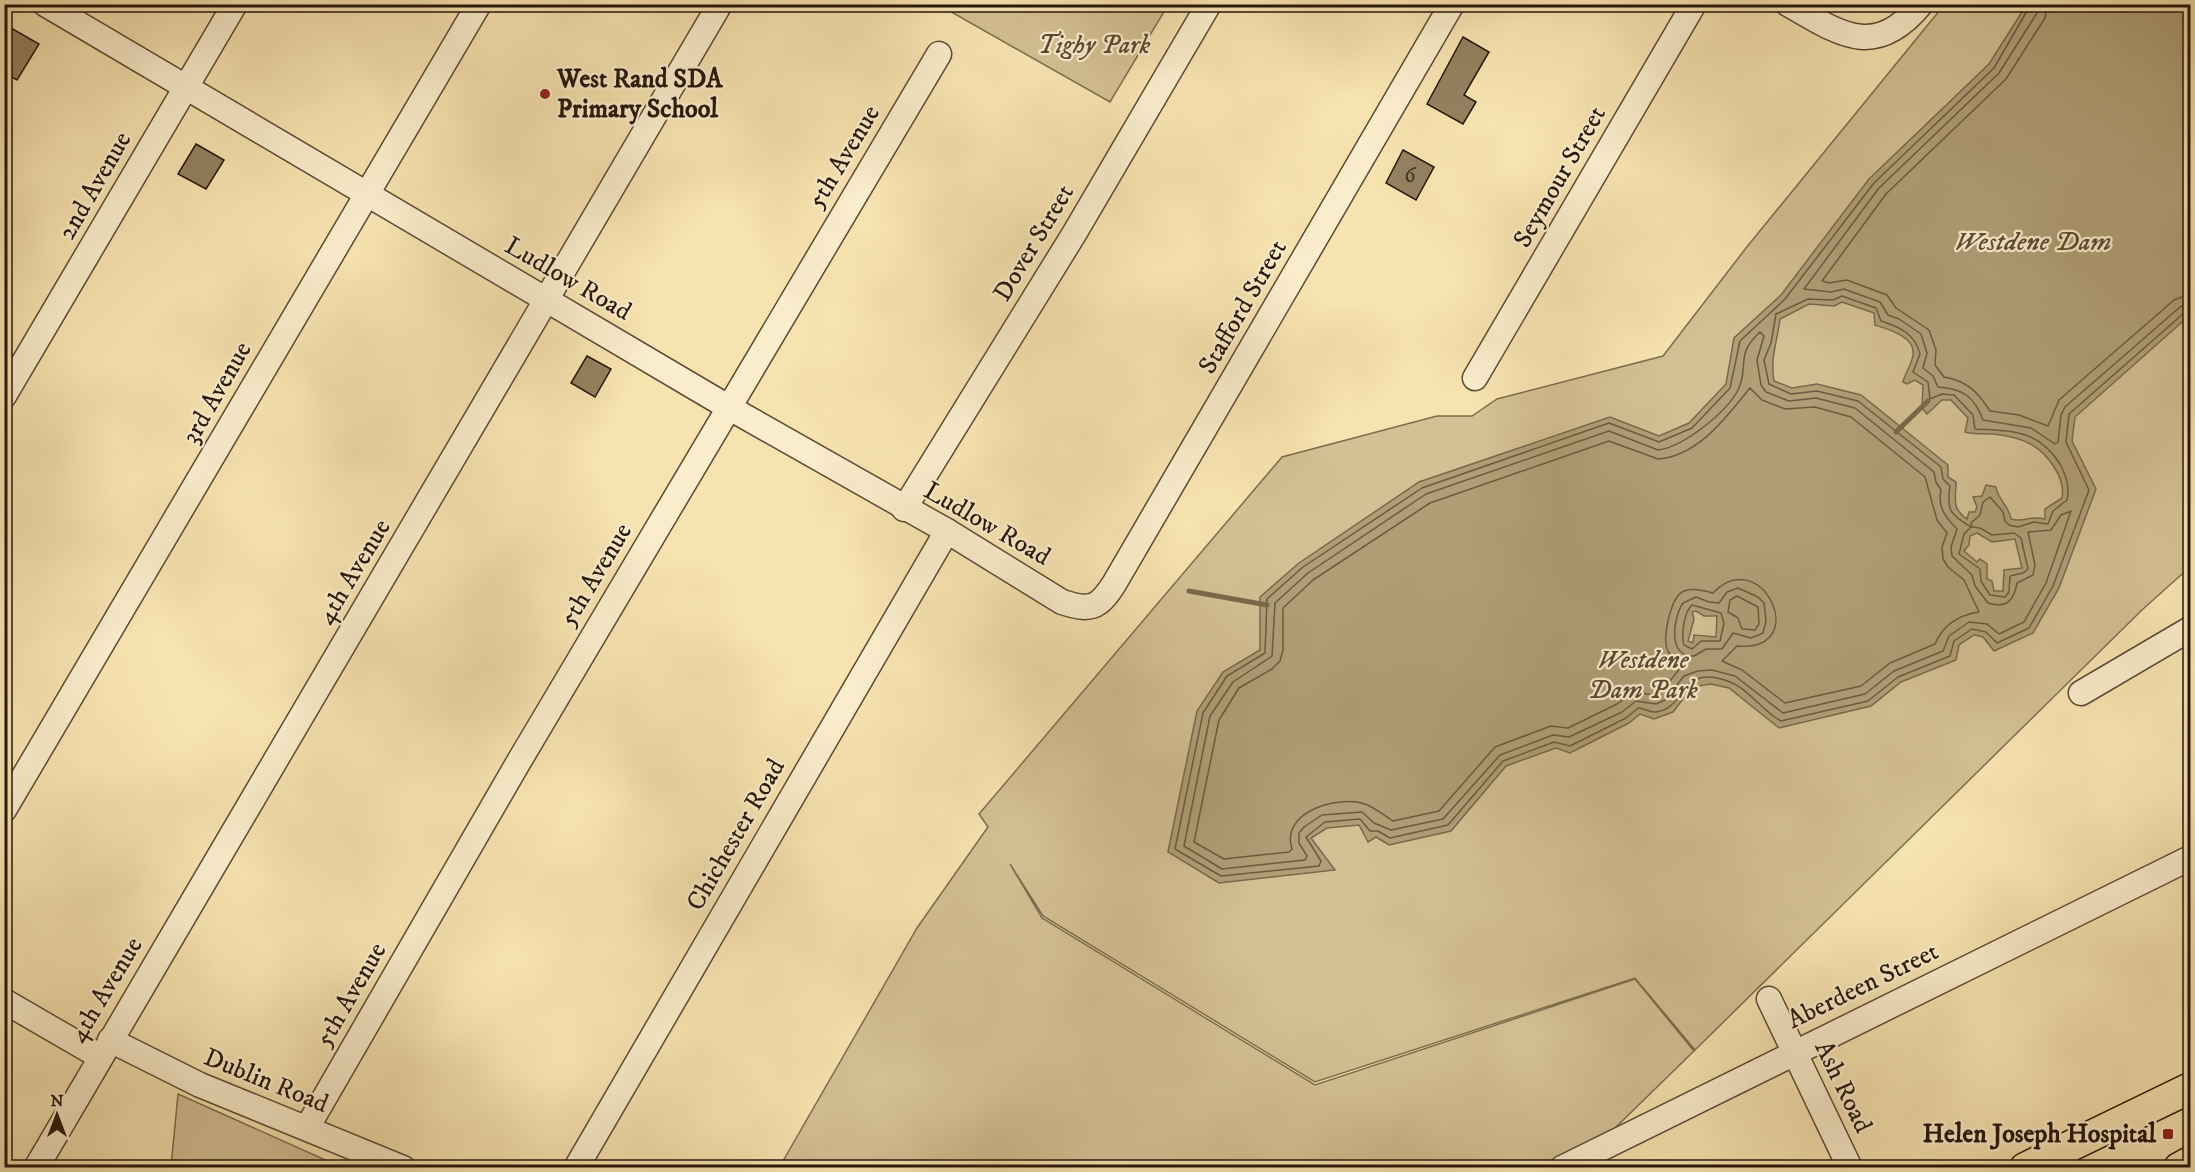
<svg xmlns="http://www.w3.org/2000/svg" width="2195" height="1172" font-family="'IM FELL DW Pica',serif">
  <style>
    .green { fill: #d4c094; stroke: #7e6c4e; stroke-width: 1.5 }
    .water { fill: #b09e77; stroke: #79684b; stroke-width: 1.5; fill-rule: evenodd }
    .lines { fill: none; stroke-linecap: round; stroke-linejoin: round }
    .shore { stroke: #6c5a40; stroke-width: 1.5 }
    .stream { stroke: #79684b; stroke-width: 5 }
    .building { fill: #938160; stroke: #271709; stroke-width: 1.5 }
    .minor-casing { stroke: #5b4a33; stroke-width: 27 }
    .major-casing { stroke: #271709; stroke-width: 33 }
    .minor { stroke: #faedcc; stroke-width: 24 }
    .major { stroke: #f7e3b0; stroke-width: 30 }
    .poi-dot { fill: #8f2418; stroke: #faedcc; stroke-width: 2 }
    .labels { text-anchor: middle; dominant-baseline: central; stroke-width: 4.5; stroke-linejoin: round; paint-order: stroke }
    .number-label { font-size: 22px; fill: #42321f }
    .park-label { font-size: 26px; font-style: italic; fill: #5b4a33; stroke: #faedcc }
    .poi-label { font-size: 26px; font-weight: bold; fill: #271709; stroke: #faedcc; text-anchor: start }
    .street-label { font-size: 26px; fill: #271709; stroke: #faedcc }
    .water-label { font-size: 27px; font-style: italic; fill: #5e4d35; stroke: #faedcc }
  </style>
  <rect width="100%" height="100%" fill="#f7e3b0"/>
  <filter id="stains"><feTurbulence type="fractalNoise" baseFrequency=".00333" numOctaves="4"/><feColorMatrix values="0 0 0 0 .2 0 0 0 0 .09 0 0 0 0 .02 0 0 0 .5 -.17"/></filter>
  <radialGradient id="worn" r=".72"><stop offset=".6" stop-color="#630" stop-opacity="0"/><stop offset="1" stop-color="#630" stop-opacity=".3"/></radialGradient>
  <!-- green -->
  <g class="green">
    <polygon points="939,5 1168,4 1168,5 1110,102"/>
    <polygon points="1944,5 2190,5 2190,567 2143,609 1695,1050 1635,978 1315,1082 1043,916 1010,864 1042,918 1315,1085 1635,979 1694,1051 1575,1167 779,1168 917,928 988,827 979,814 1282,457 1437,416 1472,416 1497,399 1663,356 1746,248"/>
    <polygon points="178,1094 341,1167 171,1167"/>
  </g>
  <!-- water -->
  <path class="water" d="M2027,4L2190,5V315L2075,417L2072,441L2096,489L2059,588L2033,633L1994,651L1983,637L1974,635L1959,645L1956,660L1901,682L1871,706L1779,728L1729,688L1711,684L1692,687L1673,712L1654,719L1640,714L1629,723L1570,753L1556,748L1506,766L1451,831L1389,845L1376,837L1368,842L1359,825L1327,828L1311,838L1335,870L1219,883L1168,852L1197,711L1223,672L1260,650V597L1299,563L1419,482L1610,417L1659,436L1689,423L1726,384L1734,338L1781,295L1869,179L1989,64ZM1842,302L1874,313L1875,325C1888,329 1916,337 1913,355C1912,364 1905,373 1903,382L1907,384L1915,380L1923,385L1922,408L1927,414L1942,400H1951L1968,418L1965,432C1976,435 1984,433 1994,434C2020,437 2040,444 2054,467C2060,476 2064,487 2062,498L2045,509V519C2030,515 2024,523 2011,519C2009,506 1998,500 1996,487L1986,485L1982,496L1973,497L1977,507L1975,512H1969L1967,519C1951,508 1956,499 1956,482L1948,477V465L1861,395L1817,384L1792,388L1774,381C1770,358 1777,343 1780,319L1809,304L1834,306ZM1977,533L1992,542L2015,539L2022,568L2004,570L2003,591H1994L1992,581L1987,579V564L1980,559L1977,562L1964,551L1969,545L1970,536ZM1696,611L1704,616H1717L1716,637L1694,635L1693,643L1688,641L1694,619L1692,612Z"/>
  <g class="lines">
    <!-- shore -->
    <g class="shore">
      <path d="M2031,4L1994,68L1874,183L1785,299L1740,341L1730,388L1692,428L1659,442L1609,423L1422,488L1303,567L1267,599L1265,653L1227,676L1203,713L1175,849L1221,876L1319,866L1321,861L1306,837L1325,822L1360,819L1370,831H1378L1390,838L1448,825L1503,761L1554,742L1570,746L1626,718L1638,708C1644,708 1650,713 1656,712C1688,708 1678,662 1730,682C1749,689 1763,712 1781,721L1868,701L1898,677L1950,656L1954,641L1972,629L1986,632L1997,643L2029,628L2053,586L2089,490L2066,442L2069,414L2184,313L2190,311"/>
      <path d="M2039,4L2037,13L1999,73L1879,188L1804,289L1831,292L1844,289L1880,302L1888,315L1899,319L1921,334L1927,353L1923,368L1933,376L1938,387C1963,389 1974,396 1983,420L2031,428L2055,444L2058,442L2061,415L2065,407L2180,307L2190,303"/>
      <path d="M2048,4L2045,18L2006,79L1886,194L1822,281L1829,283L1847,280L1887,295L1896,308L1929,330L1936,350L1935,365L1944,377C1967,381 1978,392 1990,411L2019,415L2048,426L2059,400L2174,300L2190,294"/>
      <path d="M1842,296L1876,308L1881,321C1900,327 1915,334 1920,354L1913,372L1928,382L1930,399L1942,394L1954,395L1973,415L1975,429C2011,431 2038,429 2060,464C2066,475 2070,487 2067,500L2053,511L2048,524L2034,522L2018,527L2009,525L2005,521L2003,512L1990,497L1983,502L1980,515L1971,523L1972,527L1980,528L1992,535L2014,533L2021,538L2028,569L2023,573L2010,576L2009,592L2005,597L1990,595L1981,581L1980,569L1959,554L1964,534L1971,527C1951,515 1946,511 1950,486L1943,479L1941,467L1858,401L1817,391L1791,394L1769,384L1764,360L1771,343L1776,314L1808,299L1833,300Z"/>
      <path d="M1760,332L1764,336L1757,360L1761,385L1766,392L1789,401L1816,398L1855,408L1934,472L1936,482L1941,490C1937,507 1946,518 1957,529L1951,547L1952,556L1972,575L1975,586L1988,603C2007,609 2014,600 2017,583L2033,575L2035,565L2028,532L2051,530L2061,515L2071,511L2046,583L2024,622L1999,634L1987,624L1969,622L1949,636L1943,651L1894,671L1865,694L1783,713L1735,676L1712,670L1698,671L1684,676L1665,700L1656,704L1636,701L1622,712L1569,737L1553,735L1500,755L1443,819L1391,830L1374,823L1362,812L1322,815L1304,827L1299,833V843L1307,856L1305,860L1222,869L1184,846L1210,716L1233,682L1272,656L1275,603L1308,573L1426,494L1609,431L1658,450C1683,447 1726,413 1738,390C1750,366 1734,356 1760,332Z"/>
      <path d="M1750,388L1762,400L1785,409L1815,407L1851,417L1925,477L1937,520L1947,533L1942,547L1943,559L1948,567L1964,580L1979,612C1959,615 1943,625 1935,644L1890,663L1861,686L1785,703L1742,670L1722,661L1737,646C1814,652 1761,542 1713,593C1683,584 1675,590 1668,621C1666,630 1664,640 1667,649C1670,657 1678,660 1682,666L1660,693L1654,695L1634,692L1617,704L1568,728L1551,726L1495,747L1439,811L1393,821C1385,816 1372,806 1365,804C1337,795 1280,812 1292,849L1289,852L1224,859L1194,842L1219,720L1239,688L1272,669L1280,661L1283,650V608L1313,580L1430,503L1609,441L1658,459C1699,456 1727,416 1750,388Z"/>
      <path d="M1738,588L1758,597L1764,603L1766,621L1763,633L1751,638L1733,633L1722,649H1706L1694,656C1667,657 1673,618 1683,603L1696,597L1709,602L1719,603L1727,592Z"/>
      <polygon points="1737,596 1758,607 1759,624 1755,630 1742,629 1738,618 1728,612 1730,600"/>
      <path d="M1692,605L1721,613L1724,623L1720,641H1701L1692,649L1684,645C1681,635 1684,612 1692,605Z"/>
    </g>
    <!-- stream -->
    <g class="stream">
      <polyline points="1896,432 1928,401"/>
      <polyline points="1189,591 1267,605"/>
    </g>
  </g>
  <!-- building -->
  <g class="building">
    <polygon points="4,24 39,44 17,80 4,73"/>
    <polygon points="1463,37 1489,52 1464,95 1476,102 1463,124 1427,104"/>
    <polygon points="196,144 224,160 206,189 178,174"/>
    <polygon points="1403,150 1434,167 1416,200 1386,183"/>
    <polygon points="587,356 611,369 595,397 571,383"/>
  </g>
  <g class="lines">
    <!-- minor casing -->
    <g class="minor-casing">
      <g id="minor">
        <path d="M45,4L728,407L947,531L1062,602C1090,611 1098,609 1114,584L1452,4"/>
        <path d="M1788,4C1840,34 1875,60 1921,4"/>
        <polyline points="1475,378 1694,4"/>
        <polyline points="4,396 235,4"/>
        <polyline points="904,509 1074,234 1209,4"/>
        <polyline points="2081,693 2190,629"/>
        <polyline points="4,810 479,4"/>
        <polyline points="1769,999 1850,1168"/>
        <polyline points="4,1001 99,1056"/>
        <polyline points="110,1040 200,1085 403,1168"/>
        <polyline points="307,1128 518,763 939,54"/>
        <polyline points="36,1168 720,4"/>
        <polyline points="576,1168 947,531"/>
        <polyline points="1562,1168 2190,858"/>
      </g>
    </g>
    <!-- major casing -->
    <g class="major-casing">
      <g id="major">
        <polyline points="2025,1168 2190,1088"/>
        <polyline points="2179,1168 2190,1162"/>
      </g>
    </g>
    <!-- minor -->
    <use href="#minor" class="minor"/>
    <!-- major -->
    <use href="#major" class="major"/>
  </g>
  <!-- markers -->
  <g class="poi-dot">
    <circle cx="545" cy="94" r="6"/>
    <rect x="2162" y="1128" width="12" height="12" rx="3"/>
  </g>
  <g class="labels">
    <!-- number labels -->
    <g class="number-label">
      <text x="1410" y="175">6</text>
    </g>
    <!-- park labels -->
    <g class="park-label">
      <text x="1094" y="45">Tighy Park</text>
      <text x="1643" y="660">Westdene<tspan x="1643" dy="30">Dam Park</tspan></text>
    </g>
    <!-- poi labels -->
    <g class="poi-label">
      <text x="557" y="79">West Rand SDA<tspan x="557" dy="30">Primary School</tspan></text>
      <text x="2156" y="1134" text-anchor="end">Helen Joseph Hospital</text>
    </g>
    <!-- street labels -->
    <g class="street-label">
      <text transform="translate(844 157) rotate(-59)">5th Avenue</text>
      <text transform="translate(1560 177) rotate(-60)">Seymour Street</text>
      <text transform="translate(95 186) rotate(-60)">2nd Avenue</text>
      <text transform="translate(1034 243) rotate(-59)">Dover Street</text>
      <text transform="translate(568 279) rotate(30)">Ludlow Road</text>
      <text transform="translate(1243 307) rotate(-60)">Stafford Street</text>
      <text transform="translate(217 393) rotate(-60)">3rd Avenue</text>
      <text transform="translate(987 524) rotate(30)">Ludlow Road</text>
      <text transform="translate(354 572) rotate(-59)">4th Avenue</text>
      <text transform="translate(596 575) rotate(-59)">5th Avenue</text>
      <text transform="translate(736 835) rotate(-60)">Chichester Road</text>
      <text transform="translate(1863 986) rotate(-26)">Aberdeen Street</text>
      <text transform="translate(106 990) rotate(-59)">4th Avenue</text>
      <text transform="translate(351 995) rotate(-60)">5th Avenue</text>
      <text transform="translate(266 1081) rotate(22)">Dublin Road</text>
      <text transform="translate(1843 1087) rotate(64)">Ash Road</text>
    </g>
    <!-- water labels -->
    <g class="water-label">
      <text x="2033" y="242">Westdene Dam</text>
    </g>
  </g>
  <!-- margin -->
  <rect width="2195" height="1172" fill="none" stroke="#f7e3b0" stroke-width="24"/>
  <rect x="6" y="6" width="2183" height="1160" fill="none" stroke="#271709" stroke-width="3"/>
  <rect x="12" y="12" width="2171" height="1148" fill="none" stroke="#271709" stroke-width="1.5"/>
  <!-- north arrow -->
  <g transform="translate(57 1115)" stroke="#faedcc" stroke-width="4.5" paint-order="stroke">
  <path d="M0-4.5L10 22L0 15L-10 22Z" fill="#271709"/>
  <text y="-9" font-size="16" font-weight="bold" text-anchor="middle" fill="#271709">N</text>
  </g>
  <rect width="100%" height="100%" filter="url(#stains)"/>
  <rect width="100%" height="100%" fill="url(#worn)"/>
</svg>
